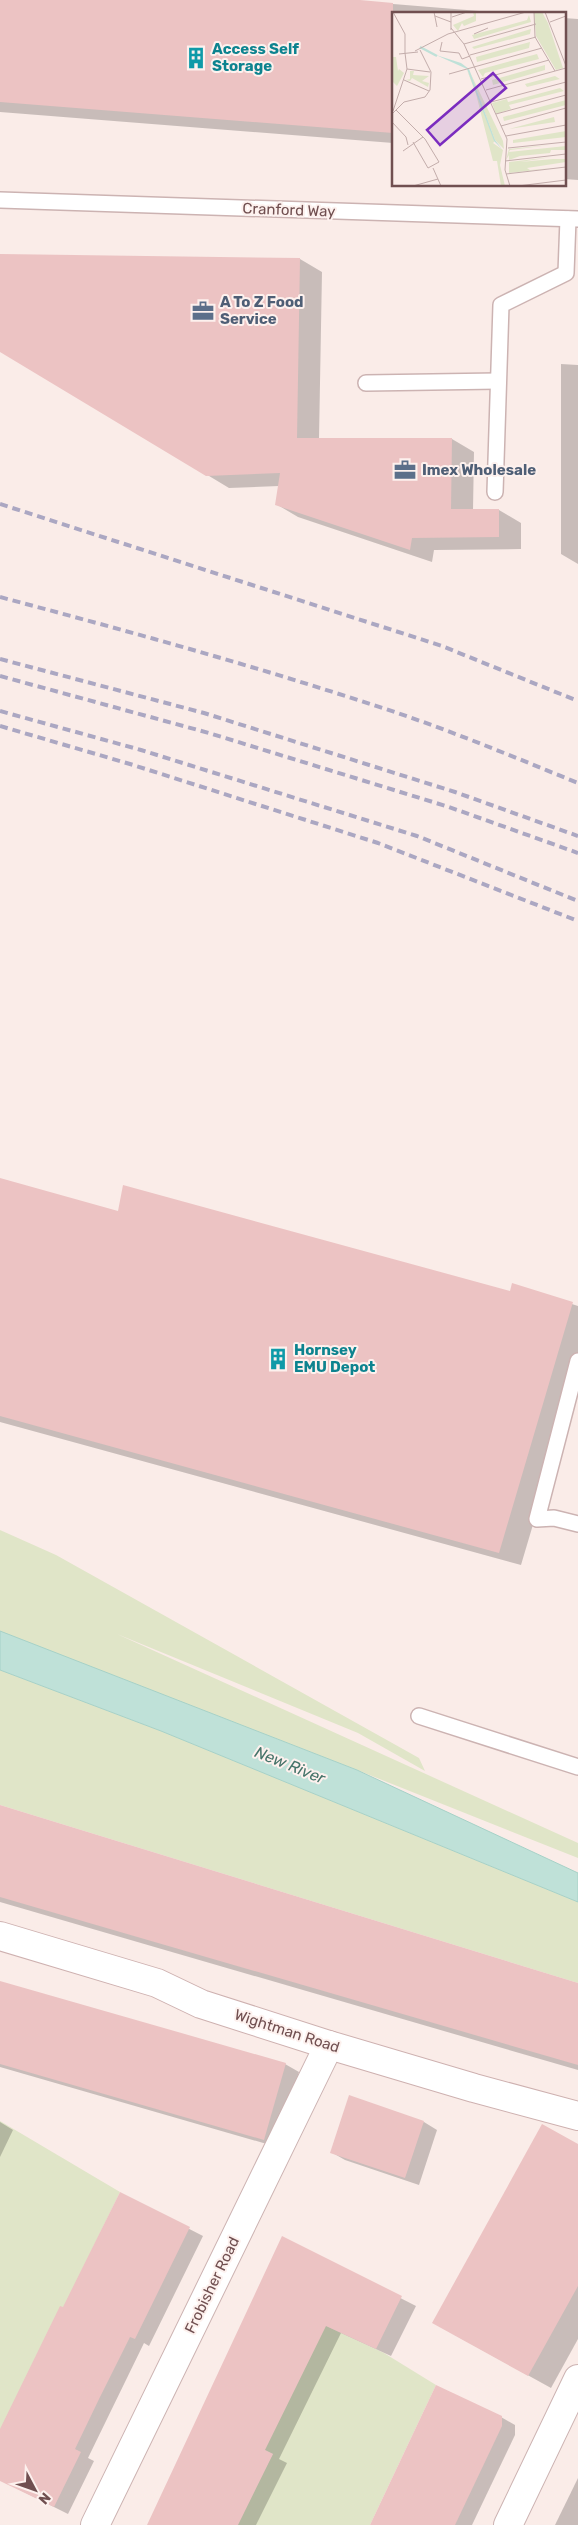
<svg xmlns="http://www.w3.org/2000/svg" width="578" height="2525" font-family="Rubik,sans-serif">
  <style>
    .green { fill: #e0e5c8 }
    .water { fill: #bfe1d8; stroke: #a6d1c7 }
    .shadow { fill: #0003 }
    .building { fill: #ecc3c3 }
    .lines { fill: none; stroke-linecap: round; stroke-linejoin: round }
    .lane-casing { stroke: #ccb3b2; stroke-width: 18 }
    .street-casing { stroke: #ccb3b2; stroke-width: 30 }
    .secondary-casing { stroke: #ceb1b0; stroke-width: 30 }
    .lane { stroke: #fff; stroke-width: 15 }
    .street { stroke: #fff; stroke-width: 28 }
    .secondary { stroke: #fff; stroke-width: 28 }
    .rail { stroke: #aba7c2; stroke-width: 4; stroke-dasharray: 8 5; stroke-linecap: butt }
    .labels { text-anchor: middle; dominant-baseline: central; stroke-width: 4; stroke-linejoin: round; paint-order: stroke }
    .culture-label { font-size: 15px; font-weight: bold; fill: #0d838f; stroke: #fdf1ee; text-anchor: start }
    .street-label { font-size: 15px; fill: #704f50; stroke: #fdf1ee }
    .service-label { font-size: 15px; font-weight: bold; fill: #4e5e75; stroke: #fdf1ee; text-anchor: start }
    .water-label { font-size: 16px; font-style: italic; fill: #457369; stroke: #fdf1ee }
    .inset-river { fill: none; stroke: #bfe1d8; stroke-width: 2.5 }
    .inset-road { fill: none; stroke: #c3adab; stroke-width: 1 }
    .view { fill: #7b2cbf; fill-opacity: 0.15; stroke: #7b2cbf; stroke-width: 2.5 }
    .inset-edge { fill: none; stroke: #704f50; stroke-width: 2.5 }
  </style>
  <rect width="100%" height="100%" fill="#faece8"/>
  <!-- green -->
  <g class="green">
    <polygon points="0,1530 56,1555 419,1758 425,1771 358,1733 117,1634 578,1843 578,1858 357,1770 0,1632"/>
    <polygon points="0,1670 161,1731 578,1902 578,1983 0,1805"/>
    <polygon points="0,2121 120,2192 0,2439"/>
    <polygon points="292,2310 384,2353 436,2385 370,2525 234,2525 273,2454 236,2436"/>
  </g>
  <!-- water -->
  <polygon class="water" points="0,1631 357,1770 578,1873 578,1902 161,1731 0,1670"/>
  <!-- shadow -->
  <g class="shadow">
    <polygon points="0,0 344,0 517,14 393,14 393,143 0,112"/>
    <polygon points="564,18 578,19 578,180 564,179"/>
    <polygon points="0,255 300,259 322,272 319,439 452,439 474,452 473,510 499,510 521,523 521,549 434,550 432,562 298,517 276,504 279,486 229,488 0,350"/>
    <polygon points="561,364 578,365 578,564 561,554"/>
    <polygon points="0,1180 119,1213 511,1292 513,1285 578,1306 578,1373 521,1565 0,1422"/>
    <polygon points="0,1806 578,1984 578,2070 0,1902"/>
    <polygon points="0,1988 285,2064 299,2072 277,2147 0,2067"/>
    <polygon points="0,2122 13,2130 0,2157"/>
    <polygon points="424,2122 437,2130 419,2185 345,2160 331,2152"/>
    <polygon points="578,2145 578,2339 551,2388 455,2335"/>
    <polygon points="121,2194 203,2236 149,2346 144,2343 88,2458 94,2461 68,2514 0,2480 0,2443"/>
    <polygon points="283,2238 416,2306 391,2356 341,2333 279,2459 287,2463 256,2525 148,2525"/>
    <polygon points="501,2417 515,2425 515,2435 472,2525 371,2525"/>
    <polygon points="578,2478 578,2525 555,2525"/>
  </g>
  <!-- building -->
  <g class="building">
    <polygon points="0,0 360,0 393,3 393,133 0,102"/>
    <polygon points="0,254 300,258 297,438 452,438 451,509 499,509 499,537 412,538 410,550 275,505 280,473 206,476 0,352"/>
    <polygon points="0,1178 118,1211 123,1185 510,1291 512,1283 573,1302 499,1553 0,1416"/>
    <polygon points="0,1805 578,1983 578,2065 0,1897"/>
    <polygon points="0,1981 286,2063 264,2140 0,2064"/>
    <polygon points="349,2095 424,2121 405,2178 330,2153"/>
    <polygon points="542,2124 578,2144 578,2286 528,2376 432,2323"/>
    <polygon points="120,2192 190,2227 135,2339 130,2337 100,2397 75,2449 81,2452 54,2507 0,2481 0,2429 60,2306 63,2307"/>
    <polygon points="282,2236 402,2296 376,2349 326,2326 265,2450 273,2454 238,2525 147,2525"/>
    <polygon points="436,2385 502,2416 502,2426 455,2525 370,2525"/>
  </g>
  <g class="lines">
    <!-- lane casing -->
    <g class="lane-casing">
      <g id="lane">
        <polyline points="0,200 578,219"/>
        <polyline points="366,383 498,381"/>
        <polyline points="495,492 501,305 566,273 568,219"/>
        <polyline points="578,1361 537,1519 554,1518 578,1524"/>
        <polyline points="419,1716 578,1767"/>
      </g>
    </g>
    <!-- street casing -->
    <g class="street-casing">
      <g id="street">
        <polyline points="95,2525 329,2045"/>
        <polyline points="508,2525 578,2379"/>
      </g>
    </g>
    <!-- secondary casing -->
    <g class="secondary-casing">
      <polyline id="secondary" points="0,1936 157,1983 201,2004 329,2045 474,2088 578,2116"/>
    </g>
    <!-- lane -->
    <use href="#lane" class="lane"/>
    <!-- street -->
    <use href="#street" class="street"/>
    <!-- secondary -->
    <use href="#secondary" class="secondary"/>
    <!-- rail -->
    <g class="rail">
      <polyline points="0,504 442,646 578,701"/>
      <path d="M0,597C124,630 248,664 370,704C440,726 509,755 578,783"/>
      <polyline points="0,659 204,713 455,792 578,836"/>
      <polyline points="0,676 209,733 449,807 578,853"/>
      <polyline points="0,711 141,750 417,836 578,901"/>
      <polyline points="0,726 130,764 378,843 578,921"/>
    </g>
  </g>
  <!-- icons -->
  <defs>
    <g id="building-bare" transform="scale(1.725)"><path d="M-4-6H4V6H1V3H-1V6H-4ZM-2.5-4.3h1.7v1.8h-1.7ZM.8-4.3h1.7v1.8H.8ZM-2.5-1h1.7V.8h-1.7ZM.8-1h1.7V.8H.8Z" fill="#0f9aa8" stroke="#fdf1ee" stroke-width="2.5" paint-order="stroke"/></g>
    <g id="office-bare" transform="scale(1.725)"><path d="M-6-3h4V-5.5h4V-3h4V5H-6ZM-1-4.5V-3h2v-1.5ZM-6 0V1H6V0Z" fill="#5c6f8a" stroke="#fdf1ee" stroke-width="2.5" paint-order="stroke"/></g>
  </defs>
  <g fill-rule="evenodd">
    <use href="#building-bare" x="196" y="58"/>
    <use href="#office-bare" x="203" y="311"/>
    <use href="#office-bare" x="405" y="470"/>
    <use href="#building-bare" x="278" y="1359"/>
  </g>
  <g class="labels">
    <!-- culture labels -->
    <g class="culture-label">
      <text x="212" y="49">Access Self<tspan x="212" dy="17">Storage</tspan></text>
      <text x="294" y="1350">Hornsey<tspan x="294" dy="17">EMU Depot</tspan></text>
    </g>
    <!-- street labels -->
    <g class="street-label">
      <text transform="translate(289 210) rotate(2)">Cranford Way</text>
      <text transform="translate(287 2031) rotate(18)">Wightman Road</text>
      <text transform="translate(212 2285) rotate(-64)">Frobisher Road</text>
    </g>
    <!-- service labels -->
    <g class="service-label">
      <text x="220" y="302">A To Z Food<tspan x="220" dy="17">Service</tspan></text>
      <text x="422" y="470">Imex Wholesale</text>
    </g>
    <!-- water labels -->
    <g class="water-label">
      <text transform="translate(290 1765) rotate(22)">New River</text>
    </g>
  </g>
  <!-- overview -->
  <g transform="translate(392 12)">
    <rect width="174" height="174" fill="#faece8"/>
    <path d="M81,0H84V9L72,14L70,11L66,19L61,13L82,4ZM142,0H150L156,11L171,56L164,58L144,24ZM137,3L139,10L82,27L80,23L135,8ZM139,17L138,22L82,37L80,35ZM138,30L137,36L85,50L84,45ZM145,42L147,47L93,61L91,65L86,58ZM0,45H4L6,59L7,57L12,61L5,74L0,69ZM153,53V58L101,73L100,68ZM75,58L80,68L103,129L101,131L111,138L108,153L113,174H109L105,149H101L84,82ZM77,58L111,129L112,137L103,128ZM18,59H22L21,63L37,64L30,69L37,71L36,75L20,66L18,69L14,68L18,67ZM163,64L168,67L135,75L133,72ZM168,76L172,79L117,93L119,97L104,102L100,91L115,87L116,90ZM174,88V93L112,109L111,105ZM162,105L163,110L117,117ZM174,119V125L121,131V128ZM158,133L118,138L117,140L174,134V138H159L158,141L128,144L117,148V143L114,148L117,137ZM160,145L128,150L161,147H174V150L135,156L138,158L162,156L117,161V150Z" fill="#e0e5c8"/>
    <path d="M44,43L69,51L77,57L103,128L110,137L102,129L75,57Z" fill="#bfe1d8"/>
    <path class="inset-river" d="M28,35L45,44"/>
    <path class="inset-road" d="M1,0L13,22V41M42,0L45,15M59,0V18M142,0L143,25L163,59M153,0L174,54M43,4L59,10M60,5L75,0M158,10L174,4M59,16L72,32L115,127L113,158L118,174M82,22L96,16M50,30L48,39L67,41L70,47L78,44M72,32L144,12M23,39L56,22L134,0M7,42L26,40M78,43L144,25M15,57L38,60M57,62L150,36M89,67L157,48M12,68L37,79M94,78L174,56M99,90L174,70M4,98L33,127L47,150L36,156L21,130M1,99L15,57L13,41M0,102L12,90L33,85L38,78L39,60L28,38M104,102L174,83M0,110L14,125L16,133M109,114L174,96M114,124L174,113M116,136L174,130M11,139L31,125M113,149L174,142M41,156L49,174M114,162L174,155M21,174L46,167M126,174L174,168"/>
    <path class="view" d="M101,61L114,76L48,133L35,118Z"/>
    <rect width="174" height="174" class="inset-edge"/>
  </g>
  <!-- north arrow -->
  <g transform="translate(35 2490) rotate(131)" stroke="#fdf1ee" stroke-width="4" paint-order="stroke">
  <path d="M0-4L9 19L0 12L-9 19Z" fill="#704f50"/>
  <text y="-8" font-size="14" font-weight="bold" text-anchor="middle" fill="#704f50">N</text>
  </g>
</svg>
